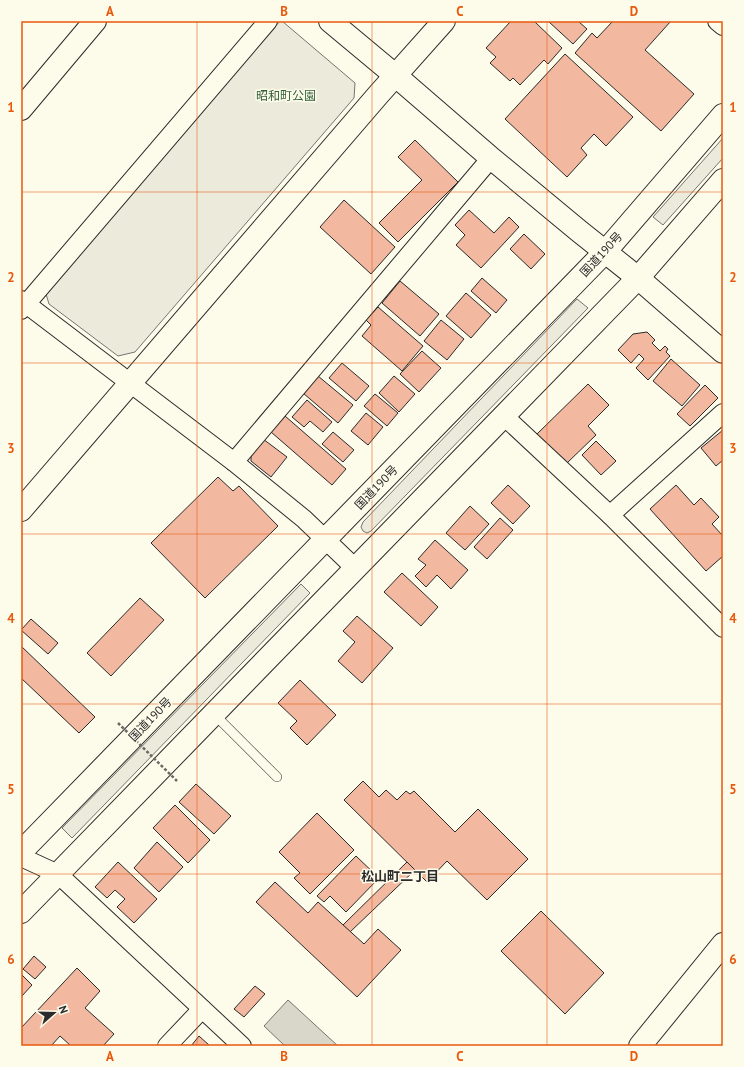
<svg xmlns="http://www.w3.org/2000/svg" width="744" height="1067" font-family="'PT Sans','Noto Sans JP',sans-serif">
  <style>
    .green { fill: #ecebdb; stroke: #74746e }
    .water { fill: #d8d7c9; stroke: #74746e }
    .building { fill: #f2b8a0; stroke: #2b2b2b }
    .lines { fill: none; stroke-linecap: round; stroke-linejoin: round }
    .lane-casing { stroke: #2b2b2b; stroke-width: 10 }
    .street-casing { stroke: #2b2b2b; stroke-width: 20 }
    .secondary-casing { stroke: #2b2b2b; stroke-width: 24 }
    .highway-casing { stroke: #2b2b2b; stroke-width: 24 }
    .lane { stroke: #fdfbea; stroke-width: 9 }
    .street { stroke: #fdfbea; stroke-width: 18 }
    .secondary { stroke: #fdfbea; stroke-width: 22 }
    .highway { stroke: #fdfbea; stroke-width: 22 }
    .path-bridge { stroke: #6a6964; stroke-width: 2.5; stroke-dasharray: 3 2; stroke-linecap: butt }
    .grid { fill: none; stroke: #e8590c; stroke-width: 1; stroke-opacity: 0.55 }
    .labels { text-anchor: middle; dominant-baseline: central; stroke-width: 3; stroke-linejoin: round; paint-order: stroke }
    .park-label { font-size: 12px; fill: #34623c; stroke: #fdfbea }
    .street-label { font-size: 12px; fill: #2b2b2b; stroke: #fdfbea }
    .neighbourhood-label { font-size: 13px; font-weight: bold; fill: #2b2b2b; stroke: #fdfbea }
    .neatline { fill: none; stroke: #e8590c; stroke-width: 1.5 }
    .grid-label { font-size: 13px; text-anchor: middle; font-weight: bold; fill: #e8590c }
  </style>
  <rect width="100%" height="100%" fill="#fdfbea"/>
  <!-- green -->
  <g class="green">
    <polygon points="280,21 282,21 355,83 354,98 135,352 118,356 49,304 46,294"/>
    <polygon points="723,138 723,158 663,225 653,217"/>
    <polygon points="577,299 588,308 371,531 367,533 363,531 361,527 363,522"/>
    <polygon points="301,584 310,593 72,838 62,828"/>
  </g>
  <!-- water -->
  <polygon class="water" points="288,1000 338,1046 285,1046 264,1026"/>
  <!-- building -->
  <g class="building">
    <polygon points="511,21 534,21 562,48 548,64 544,60 520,85 513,78 510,81 490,63 496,57 486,48"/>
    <polygon points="548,21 578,21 587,29 573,44"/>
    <polygon points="613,21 671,21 645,50 694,94 661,131 575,53 592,33 597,38"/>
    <polygon points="565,54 633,117 606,146 594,134 581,148 587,155 567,177 505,119"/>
    <polygon points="415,140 458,182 398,242 379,223 422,180 398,157"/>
    <polygon points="344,200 395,247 371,274 320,227"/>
    <polygon points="469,210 494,233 509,217 519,227 481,268 456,245 465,235 455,225"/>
    <polygon points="524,234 545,254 531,269 510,249"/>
    <polygon points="482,278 507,300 496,313 471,291"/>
    <polygon points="400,281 439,314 420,336 382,303"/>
    <polygon points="466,293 491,315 471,338 446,316"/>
    <polygon points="378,307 423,346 402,371 362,336 371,325 366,320"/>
    <polygon points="441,320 464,339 447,360 424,341"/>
    <polygon points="647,332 655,340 652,343 660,351 665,346 668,349 666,352 670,356 648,380 636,368 644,359 639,354 631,363 618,350 633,334"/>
    <polygon points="422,351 441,368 419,392 400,374"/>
    <polygon points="671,359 700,385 682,406 653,381"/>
    <polygon points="342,363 369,386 356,401 329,378"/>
    <polygon points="318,376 353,405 338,423 303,393"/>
    <polygon points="394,376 415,394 399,412 379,393"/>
    <polygon points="588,384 609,405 588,426 596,435 566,464 537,434"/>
    <polygon points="705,385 718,398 690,426 677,414"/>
    <polygon points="375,394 398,413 387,426 364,406"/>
    <polygon points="307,400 332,422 323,432 310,421 304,427 292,417"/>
    <polygon points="366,413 383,427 368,445 351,431"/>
    <polygon points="285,416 346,469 332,485 271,432"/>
    <polygon points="723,430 723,460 716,466 701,448"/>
    <polygon points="333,432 354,450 343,462 322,444"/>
    <polygon points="263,439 287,457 271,477 251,461 251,454"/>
    <polygon points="596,441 616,461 601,475 582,455"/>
    <polygon points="218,477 233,491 239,486 278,526 205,598 151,543"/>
    <polygon points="508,485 530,506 513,524 491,503"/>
    <polygon points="676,485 694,505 701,498 719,517 712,524 723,536 723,556 706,571 650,509"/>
    <polygon points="470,506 489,524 465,550 446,533"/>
    <polygon points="500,518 513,530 487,559 474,547"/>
    <polygon points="435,540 468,570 451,589 437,575 426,587 415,576 426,565 418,559"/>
    <polygon points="402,573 438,607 421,626 384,592"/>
    <polygon points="140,598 164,620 111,676 87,653"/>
    <polygon points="357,616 393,648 362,683 338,661 355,642 343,631"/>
    <polygon points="31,619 58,643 48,654 21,630"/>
    <polygon points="21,646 95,717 79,733 21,678"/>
    <polygon points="300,680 336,715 307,745 290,728 297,721 278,703"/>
    <polygon points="363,781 379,797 386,790 397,800 406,791 410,794 414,791 455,832 478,809 528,859 487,900 447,861 427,882 344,800"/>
    <polygon points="196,784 231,816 214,834 179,802"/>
    <polygon points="175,805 210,840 188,863 153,828"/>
    <polygon points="317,813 354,850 310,894 294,878 300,873 279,852"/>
    <polygon points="157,842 183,867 159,892 134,868"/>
    <polygon points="356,856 379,878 346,912 330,896 324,902 317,896"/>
    <polygon points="118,862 157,899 134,923 117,907 125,899 115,890 107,898 95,887"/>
    <polygon points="407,862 415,870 350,932 343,925"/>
    <polygon points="275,882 308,913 318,902 364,944 378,929 401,950 357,997 256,902"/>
    <polygon points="541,911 604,973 565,1014 501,951"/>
    <polygon points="34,956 46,967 35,979 23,969"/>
    <polygon points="77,968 100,991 85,1008 114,1034 103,1046 71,1046 60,1036 51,1046 21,1046 21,1028"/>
    <polygon points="21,974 32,985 21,997"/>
    <polygon points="255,986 265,994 244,1017 234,1009"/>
    <polygon points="199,1036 210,1046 191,1046"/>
  </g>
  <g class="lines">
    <!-- lane casing -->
    <g class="lane-casing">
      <polyline id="lane" points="214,714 277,777"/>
    </g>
    <!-- street casing -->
    <g class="street-casing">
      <g id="street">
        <polyline points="717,21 723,26"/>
        <polyline points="21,300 234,462 304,519 355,568"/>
        <polyline points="21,310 268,21"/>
        <polyline points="504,416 610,515 723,628"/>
        <polyline points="234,462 491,158"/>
        <polyline points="610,515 723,413"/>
        <polyline points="21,857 58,874 242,1046"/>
        <polyline points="167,1046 202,1009"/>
      </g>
    </g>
    <!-- secondary casing -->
    <g class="secondary-casing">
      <g id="secondary">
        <polyline points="330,21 396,76 491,158 579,231 638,278 723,352"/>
        <polyline points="21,109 95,21"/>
        <polyline points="21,510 378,95 444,21"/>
        <polyline points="640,1046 723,944"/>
      </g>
    </g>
    <!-- highway casing -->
    <g class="highway-casing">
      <g id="highway">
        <polyline points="21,852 605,252 723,115"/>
        <polyline points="21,912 638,278 723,180"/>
      </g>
    </g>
    <!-- lane -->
    <use href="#lane" class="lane"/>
    <!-- street -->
    <use href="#street" class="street"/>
    <!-- secondary -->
    <use href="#secondary" class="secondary"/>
    <!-- highway -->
    <use href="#highway" class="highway"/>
    <!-- path-bridge -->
    <polyline class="path-bridge" points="118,723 177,781"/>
  </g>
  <!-- grid -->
  <path class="grid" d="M197,21V1046M372,21V1046M547,21V1046M21,192H723M21,363H723M21,534H723M21,704H723M21,874H723"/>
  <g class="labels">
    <!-- park labels -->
    <g class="park-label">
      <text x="286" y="95">昭和町公園</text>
    </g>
    <!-- street labels -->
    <g class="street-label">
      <text transform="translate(601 254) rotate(-47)">国道190号</text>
      <text transform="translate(376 487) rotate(-46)">国道190号</text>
      <text transform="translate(150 719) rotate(-46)">国道190号</text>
    </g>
    <!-- neighbourhood labels -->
    <g class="neighbourhood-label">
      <text x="400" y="876">松山町二丁目</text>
    </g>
  </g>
  <!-- border -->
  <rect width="744" height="1067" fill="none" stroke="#fdfbea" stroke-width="44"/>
  <!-- north arrow -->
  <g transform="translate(54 1013) rotate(70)" stroke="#fdfbea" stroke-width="3" paint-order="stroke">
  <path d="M0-3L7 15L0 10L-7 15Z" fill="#2b2b2b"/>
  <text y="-6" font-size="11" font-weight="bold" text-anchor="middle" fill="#2b2b2b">N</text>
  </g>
  <rect x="22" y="22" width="700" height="1023" class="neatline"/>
  <g class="grid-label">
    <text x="110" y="16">A</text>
    <text x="284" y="16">B</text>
    <text x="460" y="16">C</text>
    <text x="634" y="16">D</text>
    <text x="11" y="112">1</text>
    <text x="733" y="112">1</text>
    <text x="11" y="282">2</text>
    <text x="733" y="282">2</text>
    <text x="11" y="453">3</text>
    <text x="733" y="453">3</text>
    <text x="11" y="623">4</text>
    <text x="733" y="623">4</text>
    <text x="11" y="794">5</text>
    <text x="733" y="794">5</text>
    <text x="11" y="964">6</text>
    <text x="733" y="964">6</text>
    <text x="110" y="1061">A</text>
    <text x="284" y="1061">B</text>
    <text x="460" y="1061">C</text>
    <text x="634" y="1061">D</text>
  </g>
</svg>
